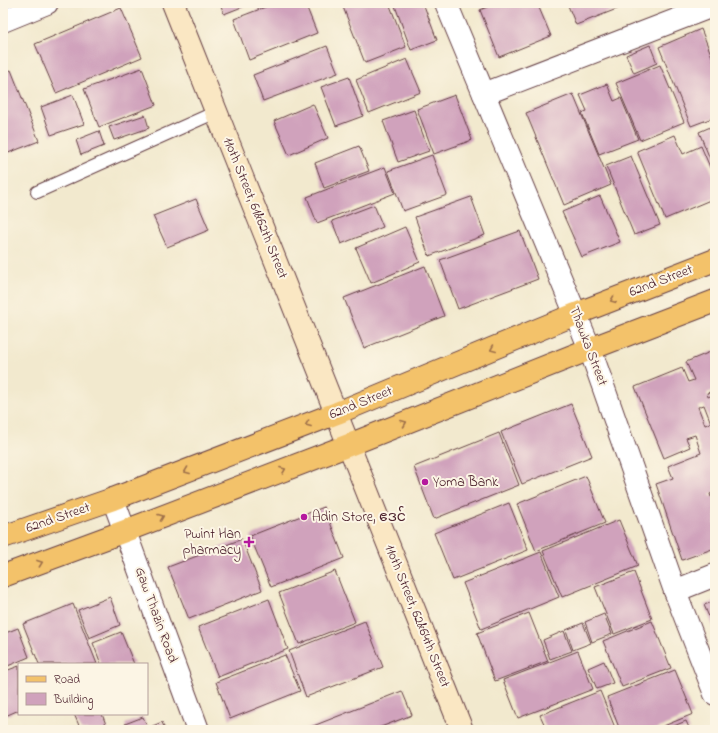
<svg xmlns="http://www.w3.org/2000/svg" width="718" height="733" font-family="'Indie Flower','Noto Sans Myanmar',sans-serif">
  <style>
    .building { fill: #d0a2bc; fill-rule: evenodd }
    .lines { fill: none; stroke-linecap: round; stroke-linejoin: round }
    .lane-casing { stroke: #633d43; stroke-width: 14 }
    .street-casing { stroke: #633d43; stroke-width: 24 }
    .secondary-casing { stroke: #633d43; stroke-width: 24 }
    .primary-casing { stroke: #633d43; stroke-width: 24 }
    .lane { stroke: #fff; stroke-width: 12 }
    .street { stroke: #fff; stroke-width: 22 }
    .secondary { stroke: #fae7c3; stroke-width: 22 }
    .primary { stroke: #f3c26a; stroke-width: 22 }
    .oneway { stroke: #9e704a }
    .poi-dot { fill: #b5179e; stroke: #fcf5e5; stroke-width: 1.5 }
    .labels { text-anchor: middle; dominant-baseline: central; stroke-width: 4; stroke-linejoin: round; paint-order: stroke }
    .street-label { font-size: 14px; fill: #4a1f2b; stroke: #fcf5e5 }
    .poi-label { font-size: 14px; fill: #4a1f2b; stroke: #fcf5e5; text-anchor: start }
  </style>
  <rect width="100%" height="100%" fill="#fcf5e5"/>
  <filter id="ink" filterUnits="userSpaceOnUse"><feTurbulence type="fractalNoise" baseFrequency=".025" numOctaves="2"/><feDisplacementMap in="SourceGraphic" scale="8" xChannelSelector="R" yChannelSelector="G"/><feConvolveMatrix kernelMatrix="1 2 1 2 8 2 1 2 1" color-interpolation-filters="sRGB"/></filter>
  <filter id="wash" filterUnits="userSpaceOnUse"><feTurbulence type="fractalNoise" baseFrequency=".012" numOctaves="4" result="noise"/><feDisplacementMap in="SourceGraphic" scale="16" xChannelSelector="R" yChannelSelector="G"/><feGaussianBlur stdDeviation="0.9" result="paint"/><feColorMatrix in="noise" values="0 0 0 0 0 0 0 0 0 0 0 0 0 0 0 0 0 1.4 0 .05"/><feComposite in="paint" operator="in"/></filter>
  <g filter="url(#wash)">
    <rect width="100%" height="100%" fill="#f2e9ce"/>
    <g id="blocks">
      <!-- building -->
      <g class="building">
        <polygon points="220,3 252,3 224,14"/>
        <polygon points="276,3 305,3 317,33 249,60 234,19"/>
        <polygon points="353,3 389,3 406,47 365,63 343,7"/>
        <polygon points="394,3 423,3 437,40 411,50"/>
        <polygon points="497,3 537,3 551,36 499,57 480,10"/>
        <polygon points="567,3 627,3 627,5 576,25"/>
        <polygon points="121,8 142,57 56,93 35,44"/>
        <polygon points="701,29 715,64 715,117 691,126 659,47"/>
        <polygon points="650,45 657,63 634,73 626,55"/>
        <polygon points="327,46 338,73 263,101 253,75"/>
        <polygon points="407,59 421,92 369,113 356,80"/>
        <polygon points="660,65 684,122 640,140 616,83"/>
        <polygon points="142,68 156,105 99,127 84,89"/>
        <polygon points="11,70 39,141 3,155 3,73"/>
        <polygon points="349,77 363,116 336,126 321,87"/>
        <polygon points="607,84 614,101 621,98 638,139 599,154 582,113 587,111 580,95"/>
        <polygon points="573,94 611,185 564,205 526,113"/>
        <polygon points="73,95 84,124 51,135 41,107"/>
        <polygon points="455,95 472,140 434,154 417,109"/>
        <polygon points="313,104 328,138 289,155 274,121"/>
        <polygon points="414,110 429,151 398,162 383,121"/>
        <polygon points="145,115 149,128 114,140 109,127"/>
        <polygon points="715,125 715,171 699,132"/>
        <polygon points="99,131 104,146 81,155 76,140"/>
        <polygon points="675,135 683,154 701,146 715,179 715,198 665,219 637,151"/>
        <polygon points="359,146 369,171 324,188 315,163"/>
        <polygon points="432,155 447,195 403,211 388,171"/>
        <polygon points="631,156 660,225 634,235 606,166"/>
        <polygon points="385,167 395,193 317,223 307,197"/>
        <polygon points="600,196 620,242 582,257 562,212"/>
        <polygon points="471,197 485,235 429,256 415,217"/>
        <polygon points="196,199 209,230 167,247 153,216"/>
        <polygon points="374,205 383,227 341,244 332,221"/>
        <polygon points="405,227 420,262 371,283 356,248"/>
        <polygon points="520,231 538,279 458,309 440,260"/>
        <polygon points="425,266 444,316 364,348 344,298"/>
        <path d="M715,350V390L707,393L708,397L715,394V492L710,494L711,497L715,495V548L682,560L656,484L673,478L668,466L701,453L695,435L686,438L690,447L664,458L635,387L682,368L688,382L694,380L686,362ZM704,405L711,423L705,425L698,407Z"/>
        <polygon points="571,404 592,456 522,484 501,432"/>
        <polygon points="499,433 519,485 434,519 414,467"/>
        <polygon points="586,476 605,523 536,551 517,504"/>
        <polygon points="509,503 528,550 453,580 434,533"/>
        <polygon points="324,507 344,558 271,587 250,536"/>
        <polygon points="619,520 638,566 562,597 543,551"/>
        <polygon points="242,539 262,590 189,619 168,567"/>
        <polygon points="541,552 559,597 481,629 463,583"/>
        <polygon points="335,571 355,622 299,644 279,593"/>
        <polygon points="634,572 652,619 614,634 595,587"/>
        <polygon points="110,597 120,625 89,638 78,610"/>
        <polygon points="269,599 288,649 218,677 198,627"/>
        <polygon points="715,601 715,631 704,605"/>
        <polygon points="73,604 97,664 39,664 23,624"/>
        <polygon points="529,613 548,661 495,681 477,633"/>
        <polygon points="604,614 612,634 592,642 585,622"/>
        <polygon points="365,621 383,667 306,697 289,651"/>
        <polygon points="652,621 671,668 622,687 603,641"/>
        <polygon points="583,623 591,643 573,650 566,630"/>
        <polygon points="18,628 29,657 3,668 3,634"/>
        <polygon points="564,631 572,651 550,659 543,640"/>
        <polygon points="121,632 134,664 101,664 93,643"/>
        <polygon points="578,651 593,689 518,718 503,680"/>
        <polygon points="285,655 300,691 230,719 216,682"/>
        <polygon points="604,661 613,683 597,689 588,668"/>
        <polygon points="19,666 19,710 3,717 3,672"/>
        <polygon points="675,670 693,714 654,730 620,730 607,697"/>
        <polygon points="402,691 412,715 373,730 303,730"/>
        <polygon points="600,691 616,730 541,730 546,728 540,715"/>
        <polygon points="74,714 102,714 108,730 81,730"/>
        <polygon points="143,717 148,728 162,722 165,730 127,730 125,724"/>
        <polygon points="686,721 690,730 664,730"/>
        <polygon points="46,727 47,730 38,730"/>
      </g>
    </g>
  </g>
  <g filter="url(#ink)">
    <use href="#blocks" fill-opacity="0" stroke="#633d43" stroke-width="1"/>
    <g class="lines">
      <!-- lane casing -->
      <g class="lane-casing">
        <polyline id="lane" points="37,192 216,112"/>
      </g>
      <!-- street casing -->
      <g class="street-casing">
        <g id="street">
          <polyline points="446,3 590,349 675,591 715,694"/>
          <polyline points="3,21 47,3"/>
          <polyline points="484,94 715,5"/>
          <polyline points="113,499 198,730"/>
          <polyline points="675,591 715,575"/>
        </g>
      </g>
      <!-- secondary casing -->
      <g class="secondary-casing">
        <polyline id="secondary" points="173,3 462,730"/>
      </g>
      <!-- primary casing -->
      <g class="primary-casing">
        <g id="primary">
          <polyline points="3,537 113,499 337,413 576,314 715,260"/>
          <polyline points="3,576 125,531 349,445 590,349 715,301"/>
        </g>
      </g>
      <!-- lane -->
      <use href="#lane" class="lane"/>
      <!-- street -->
      <use href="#street" class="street"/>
      <!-- secondary -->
      <use href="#secondary" class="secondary"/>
      <!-- primary -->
      <use href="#primary" class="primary"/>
    </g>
    <!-- one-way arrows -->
    <defs><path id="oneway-chevron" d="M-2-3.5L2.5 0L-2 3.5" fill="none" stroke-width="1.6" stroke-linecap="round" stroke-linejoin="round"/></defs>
    <g class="oneway">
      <use href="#oneway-chevron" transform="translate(613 300) rotate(159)"/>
      <use href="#oneway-chevron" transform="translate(493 349) rotate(157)"/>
      <use href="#oneway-chevron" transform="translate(404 423) rotate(-22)"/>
      <use href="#oneway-chevron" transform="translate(308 424) rotate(159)"/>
      <use href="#oneway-chevron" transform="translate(283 470) rotate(-21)"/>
      <use href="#oneway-chevron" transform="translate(187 471) rotate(159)"/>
      <use href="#oneway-chevron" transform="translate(161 517) rotate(-21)"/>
      <use href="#oneway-chevron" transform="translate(40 563) rotate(-20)"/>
    </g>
  </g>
  <!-- markers -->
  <g class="poi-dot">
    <circle cx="425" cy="482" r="4"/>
    <circle cx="304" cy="517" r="4"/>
    <path d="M247 536h4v4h4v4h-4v4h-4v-4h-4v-4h4z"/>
  </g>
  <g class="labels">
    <!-- street labels -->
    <g class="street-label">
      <text transform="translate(255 208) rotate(68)">110th Street, 61&amp;62th Street</text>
      <text transform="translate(661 281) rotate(-21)">62nd Street</text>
      <text transform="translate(588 346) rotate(69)">Thawka Street</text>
      <text transform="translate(361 403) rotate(-22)">62nd Street</text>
      <text transform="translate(58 518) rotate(-19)">62nd Street</text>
      <text transform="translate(156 615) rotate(70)">Gaw Thazin Road</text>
      <text transform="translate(417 616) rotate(68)">110th Street, 62&amp;64th Street</text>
    </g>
    <!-- poi labels -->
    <g class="poi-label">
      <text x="433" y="482">Yoma Bank</text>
      <text x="312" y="517">Adin Store, ဧဒင်</text>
      <text x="241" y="534" text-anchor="end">Pwint Han<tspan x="241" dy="16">pharmacy</tspan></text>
    </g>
  </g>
  <!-- margin -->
  <rect width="718" height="733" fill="none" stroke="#fcf5e5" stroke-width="16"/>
  <!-- legend -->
  <rect x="18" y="663" width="130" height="52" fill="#fcf5e5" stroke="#b59f9b"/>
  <rect x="26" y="676" width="20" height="6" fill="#f3c26a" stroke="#b59f9b"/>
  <text x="54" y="683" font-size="12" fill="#4a1f2b">Road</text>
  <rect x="26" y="693" width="20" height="12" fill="#d0a2bc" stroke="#b59f9b"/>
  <text x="54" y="703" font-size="12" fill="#4a1f2b">Building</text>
</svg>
